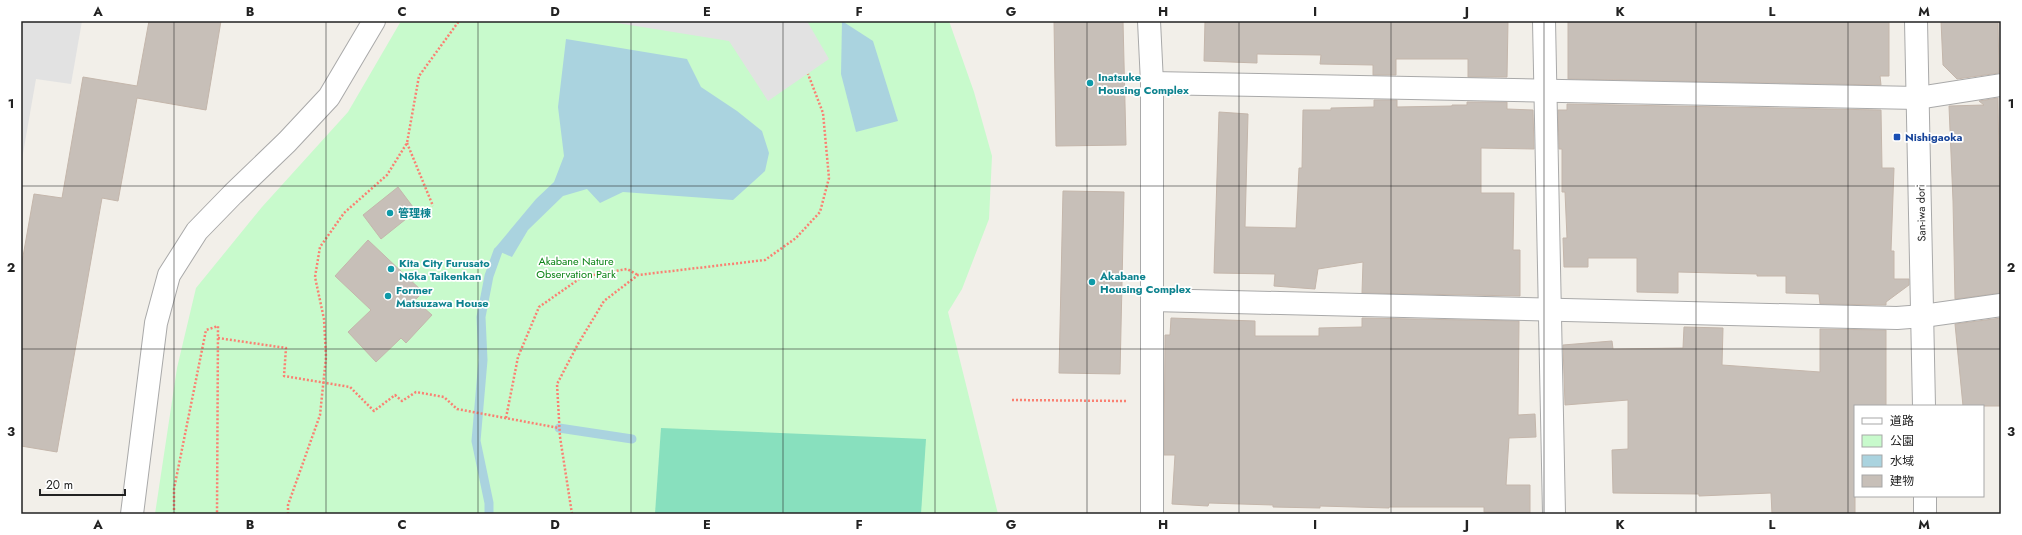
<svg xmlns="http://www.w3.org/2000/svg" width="2022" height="535" font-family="Jost,'Noto Sans JP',sans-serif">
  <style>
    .park { fill: #c8facc }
    .pitch { fill: #88e0be }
    .parking { fill: #e2e2e2 }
    .water { fill: #aad3df }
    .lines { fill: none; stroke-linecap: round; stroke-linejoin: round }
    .stream { stroke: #aad3df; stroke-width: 9 }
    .building { fill: #c7bfb8; stroke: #c4b6ab }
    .minor-casing { stroke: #a9a9a9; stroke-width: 24 }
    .path { stroke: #fa8072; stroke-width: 2.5; stroke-dasharray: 2 2; stroke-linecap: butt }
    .minor { stroke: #fff; stroke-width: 22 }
    .grid { fill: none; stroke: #222; stroke-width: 1; stroke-opacity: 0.55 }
    .culture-dot { fill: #0f9aa8; stroke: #fff; stroke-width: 1.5 }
    .transit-dot { fill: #1a4fb4; stroke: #fff; stroke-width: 1.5 }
    .labels { text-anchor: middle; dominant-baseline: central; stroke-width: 3.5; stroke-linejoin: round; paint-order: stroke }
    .culture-label { font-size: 11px; font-weight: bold; fill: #0d838f; stroke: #fff; text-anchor: start }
    .transit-label { font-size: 11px; font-weight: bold; fill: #164399; stroke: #fff; text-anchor: start }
    .street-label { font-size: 11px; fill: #222; stroke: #fff }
    .park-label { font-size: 11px; fill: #0c8416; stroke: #fff }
    .neatline { fill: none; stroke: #222; stroke-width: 1.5 }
    .grid-label { font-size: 13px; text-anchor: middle; font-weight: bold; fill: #222 }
  </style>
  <rect width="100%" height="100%" fill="#f2efe9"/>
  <!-- park -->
  <polygon class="park" points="401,21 949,21 974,92 992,156 989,219 962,289 948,312 998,514 155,514 177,368 196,288 262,207 348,112"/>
  <!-- pitch -->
  <polygon class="pitch" points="661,428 926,439 921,514 655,514"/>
  <!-- parking -->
  <g class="parking">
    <polygon points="21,21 82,21 71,84 36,79 21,165"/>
    <polygon points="605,21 807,21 829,59 768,101 729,41"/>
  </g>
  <!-- water -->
  <g class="water">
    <polygon points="842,21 873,41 898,121 856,132 841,74"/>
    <polygon points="566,39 687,59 701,87 737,111 762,131 769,153 765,171 733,200 623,192 600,203 587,189 563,196 528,230 512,257 498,251 496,247 536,199 554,182 564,156 558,107"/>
  </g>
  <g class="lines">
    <!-- stream -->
    <g class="stream">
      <polyline points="559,428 632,439"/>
      <polyline points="489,514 489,503 476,441 483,360 481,317 489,276 498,251"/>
    </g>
  </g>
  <!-- building -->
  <g class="building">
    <polygon points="149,21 221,21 206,110 137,98 118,201 102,198 57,452 21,446 21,268 34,194 62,198 83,77 137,86"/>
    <polygon points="1054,21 1123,21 1126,145 1056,146"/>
    <polygon points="1205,21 1508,21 1507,77 1468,77 1468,59 1396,59 1396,75 1373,75 1373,65 1320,64 1321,55 1257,54 1257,63 1204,61"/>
    <polygon points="1568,21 1889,21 1889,76 1880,76 1881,85 1568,79"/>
    <polygon points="1941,21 1998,21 1999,73 1957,79 1943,65"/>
    <polygon points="1998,98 2001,293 1955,299 1953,201 1949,106 1984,105 1979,101"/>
    <polygon points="1374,100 1397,100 1397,107 1452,106 1452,105 1467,105 1467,102 1507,102 1507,109 1533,110 1534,149 1481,148 1481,193 1514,193 1513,250 1520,250 1520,296 1362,293 1363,262 1318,269 1315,289 1274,286 1275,274 1214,273 1219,112 1248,114 1245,227 1296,228 1299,168 1302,168 1303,110 1331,110 1331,108 1374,107"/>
    <polygon points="1567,104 1881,110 1882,168 1894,168 1891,251 1894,251 1894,279 1909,279 1909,285 1886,302 1886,305 1820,304 1819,294 1786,293 1786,276 1757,276 1757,274 1678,272 1678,293 1637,292 1637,258 1588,258 1588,267 1564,267 1563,238 1567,238 1565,192 1562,192 1562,149 1559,149 1558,110 1567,110"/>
    <polygon points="398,187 416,211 381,239 363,215"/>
    <polygon points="1063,191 1124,192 1120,374 1059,373"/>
    <polygon points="368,240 423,292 415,300 432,315 406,343 401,338 376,362 348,332 371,310 335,276"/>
    <polygon points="1171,318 1255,321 1255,336 1319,336 1319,328 1362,327 1362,318 1519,321 1518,415 1535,414 1536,437 1509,438 1506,485 1530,485 1530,513 1484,512 1484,507 1389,507 1389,508 1320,506 1320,508 1273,507 1273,505 1209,503 1208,506 1172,504 1175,455 1164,455 1165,335 1170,335"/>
    <polygon points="2001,318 2001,406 1963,406 1955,324"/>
    <polygon points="1684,327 1723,328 1722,365 1820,372 1820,329 1886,330 1886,406 1855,406 1855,514 1772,514 1771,493 1699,496 1699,494 1613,493 1612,450 1628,449 1628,400 1565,405 1563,345 1612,341 1613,349 1683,348"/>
  </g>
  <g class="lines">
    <!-- minor casing -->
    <g class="minor-casing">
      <g id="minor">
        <polyline points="1149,21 1152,83 1152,514"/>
        <polyline points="1544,21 1554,514"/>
        <polyline points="1916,21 1924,406"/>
        <polyline points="1152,83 1918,98 2001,85"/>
        <polyline points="1152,300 1897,318 1923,316 2001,305"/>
        <polyline points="1925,496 1925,514"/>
        <polyline points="132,514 156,323 169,275 197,231 233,194 287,142 329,97 374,21"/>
      </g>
    </g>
    <!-- path -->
    <g class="path">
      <polyline points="407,143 433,206"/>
      <polyline points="218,338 286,348 284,376 350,387 374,411 395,395 402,401 416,392 444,397 457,409 559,428"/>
      <polyline points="1012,400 1126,401"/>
      <polyline points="506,418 518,357 539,307 582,277 627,269 638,275"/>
      <polyline points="174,514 174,489 206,330 218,326 217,514"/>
      <polyline points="288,514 288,505 320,415 326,357 324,319 315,277 320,247 344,213 387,175 407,143 419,76 459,21"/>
      <polyline points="572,514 560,437 557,384 578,344 604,301 638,275 765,260 796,238 820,212 829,178 823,113 808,74"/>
    </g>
    <!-- minor -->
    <use href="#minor" class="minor"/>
  </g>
  <!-- grid -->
  <path class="grid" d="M174,21V514M326,21V514M478,21V514M631,21V514M783,21V514M935,21V514M1087,21V514M1239,21V514M1391,21V514M1544,21V514M1696,21V514M1848,21V514M21,186H2001M21,349H2001"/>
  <!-- markers -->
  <g class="culture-dot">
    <circle cx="1090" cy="83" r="4"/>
    <circle cx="390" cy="213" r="4"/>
    <circle cx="391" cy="269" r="4"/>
    <circle cx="1092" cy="282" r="4"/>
    <circle cx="388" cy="296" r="4"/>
  </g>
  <rect class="transit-dot" x="1893" y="133" width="8" height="8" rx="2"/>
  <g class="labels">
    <!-- culture labels -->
    <g class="culture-label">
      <text x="1098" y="77">Inatsuke<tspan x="1098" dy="13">Housing Complex</tspan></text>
      <text x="398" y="213">管理棟</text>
      <text x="399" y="263">Kita City Furusato<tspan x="399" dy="13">Nōka Taikenkan</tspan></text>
      <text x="1100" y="276">Akabane<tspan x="1100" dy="13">Housing Complex</tspan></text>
      <text x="396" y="290">Former<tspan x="396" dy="13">Matsuzawa House</tspan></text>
    </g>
    <!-- transit labels -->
    <g class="transit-label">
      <text x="1905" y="137">Nishigaoka</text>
    </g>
    <!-- street labels -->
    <g class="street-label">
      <text transform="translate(1921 213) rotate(-91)">San-iwa dori</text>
    </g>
    <!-- park labels -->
    <g class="park-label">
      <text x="576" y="261">Akabane Nature<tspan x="576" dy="13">Observation Park</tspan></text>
    </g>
  </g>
  <!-- border -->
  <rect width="2022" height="535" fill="none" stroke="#ffffff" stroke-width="44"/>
  <!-- legend -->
  <rect x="1854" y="405" width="130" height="92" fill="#ffffff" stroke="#a7a7a7"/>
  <rect x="1862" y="418" width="20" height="6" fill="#ffffff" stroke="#a7a7a7"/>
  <text x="1890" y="425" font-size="12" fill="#222222">道路</text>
  <rect x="1862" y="435" width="20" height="12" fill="#c8facc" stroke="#a7a7a7"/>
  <text x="1890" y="445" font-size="12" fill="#222222">公園</text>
  <rect x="1862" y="455" width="20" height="12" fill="#aad3df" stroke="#a7a7a7"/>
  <text x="1890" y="465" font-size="12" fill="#222222">水域</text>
  <rect x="1862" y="475" width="20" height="12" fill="#c7bfb8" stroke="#a7a7a7"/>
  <text x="1890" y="485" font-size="12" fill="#222222">建物</text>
  <!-- scale -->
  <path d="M40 489v6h85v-6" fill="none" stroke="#222222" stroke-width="2"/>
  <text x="46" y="489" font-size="12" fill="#222222" stroke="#ffffff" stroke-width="3" paint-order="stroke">20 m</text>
  <rect x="22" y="22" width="1978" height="491" class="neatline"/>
  <g class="grid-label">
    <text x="98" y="16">A</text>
    <text x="250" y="16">B</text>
    <text x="402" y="16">C</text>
    <text x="555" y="16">D</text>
    <text x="707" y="16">E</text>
    <text x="859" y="16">F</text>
    <text x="1011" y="16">G</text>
    <text x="1163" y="16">H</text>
    <text x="1315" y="16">I</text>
    <text x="1467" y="16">J</text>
    <text x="1620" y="16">K</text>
    <text x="1772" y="16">L</text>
    <text x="1924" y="16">M</text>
    <text x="11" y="108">1</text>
    <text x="2011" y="108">1</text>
    <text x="11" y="272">2</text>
    <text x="2011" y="272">2</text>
    <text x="11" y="436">3</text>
    <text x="2011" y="436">3</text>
    <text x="98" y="529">A</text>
    <text x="250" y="529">B</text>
    <text x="402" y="529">C</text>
    <text x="555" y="529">D</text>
    <text x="707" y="529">E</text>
    <text x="859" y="529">F</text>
    <text x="1011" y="529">G</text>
    <text x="1163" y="529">H</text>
    <text x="1315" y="529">I</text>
    <text x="1467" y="529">J</text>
    <text x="1620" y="529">K</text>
    <text x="1772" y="529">L</text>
    <text x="1924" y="529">M</text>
  </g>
</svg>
